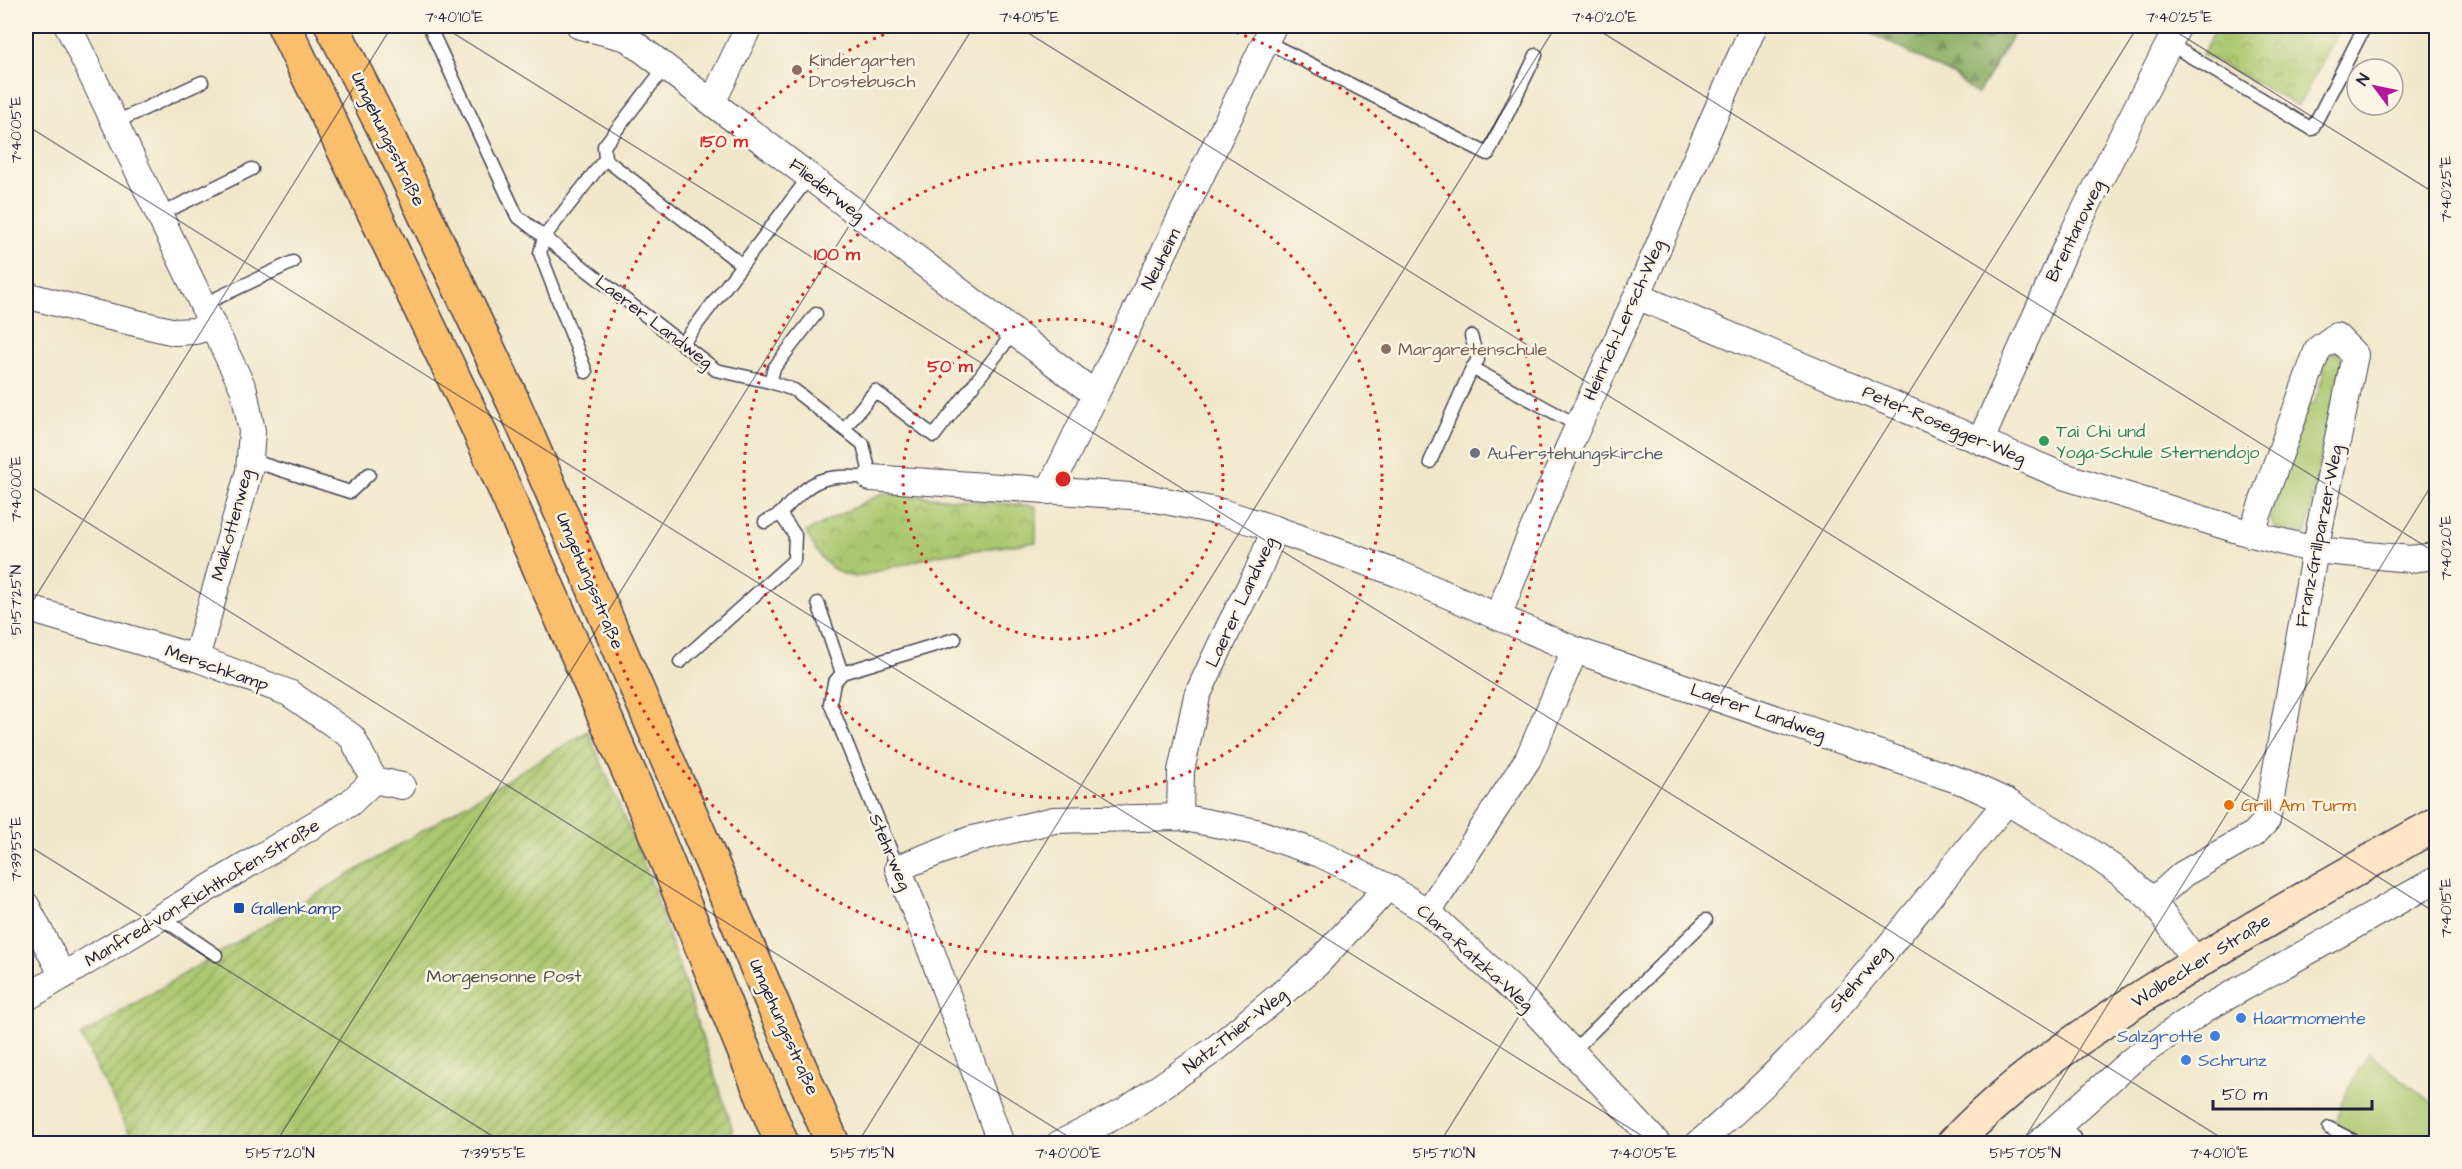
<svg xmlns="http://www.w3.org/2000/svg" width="2462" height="1169" font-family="'Architects Daughter',sans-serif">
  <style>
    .grass { fill: #abc86f; stroke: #667555; stroke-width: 1.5 }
    .forest { fill: url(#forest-firs); stroke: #55674e; stroke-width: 1.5 }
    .park { fill: url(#park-crowns); stroke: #667555; stroke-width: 1.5 }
    .garden { fill: url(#garden-furrows); stroke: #667555; stroke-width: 1.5 }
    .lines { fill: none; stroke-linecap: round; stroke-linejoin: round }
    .service-casing { stroke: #414051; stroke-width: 15 }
    .minor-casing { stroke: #414051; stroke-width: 28 }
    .secondary-casing { stroke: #414051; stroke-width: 36 }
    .trunk-casing { stroke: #414051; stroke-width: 36 }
    .service { stroke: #fff; stroke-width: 12 }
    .minor { stroke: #fff; stroke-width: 26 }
    .secondary { stroke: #fde5c5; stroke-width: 33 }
    .trunk { stroke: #fabe6d; stroke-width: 33 }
    .ticks { fill: none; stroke: #22223b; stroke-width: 1.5; stroke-opacity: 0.45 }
    .ring { fill: none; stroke: #d62828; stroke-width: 3; stroke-dasharray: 3 6 }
    .education-dot { fill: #8d6e63; stroke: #fcf5e5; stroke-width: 2 }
    .leisure-dot { fill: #2e9e5b; stroke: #fcf5e5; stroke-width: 2 }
    .worship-dot { fill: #6b7280; stroke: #fcf5e5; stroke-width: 2 }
    .food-dot { fill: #e8710a; stroke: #fcf5e5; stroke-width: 2 }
    .transit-dot { fill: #1a4fb4; stroke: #fcf5e5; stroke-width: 2 }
    .shop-dot { fill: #3f7fe0; stroke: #fcf5e5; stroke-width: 2 }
    .labels { text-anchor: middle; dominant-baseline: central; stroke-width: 5; stroke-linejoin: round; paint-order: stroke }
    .education-label { font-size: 18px; fill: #785e54; stroke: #fcf5e5; text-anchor: start }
    .street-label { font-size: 18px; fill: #22223b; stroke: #fcf5e5 }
    .leisure-label { font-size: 18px; fill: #27864d; stroke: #fcf5e5; text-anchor: start }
    .worship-label { font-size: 18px; fill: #5b616d; stroke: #fcf5e5; text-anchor: start }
    .food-label { font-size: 18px; fill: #c56008; stroke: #fcf5e5; text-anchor: start }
    .transit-label { font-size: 18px; fill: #164399; stroke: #fcf5e5; text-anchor: start }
    .park-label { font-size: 18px; fill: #4b544b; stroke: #fcf5e5 }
    .shop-label { font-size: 18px; fill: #366cbe; stroke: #fcf5e5; text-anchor: start }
    .centre { fill: #d62828; stroke: #fcf5e5; stroke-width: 3 }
    .ring-label { font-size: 18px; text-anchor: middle; font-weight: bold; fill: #d62828; stroke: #fcf5e5; stroke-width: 5; stroke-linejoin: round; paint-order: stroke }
    .neatline { fill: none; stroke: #22223b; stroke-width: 2 }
    .ticks-label { font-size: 15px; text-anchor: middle; fill: #22223b }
  </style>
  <defs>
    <pattern id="forest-firs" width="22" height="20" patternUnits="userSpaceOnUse" patternTransform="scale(1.5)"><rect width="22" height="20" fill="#88ac62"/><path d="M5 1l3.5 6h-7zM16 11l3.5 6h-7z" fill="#6f8c52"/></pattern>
    <pattern id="park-crowns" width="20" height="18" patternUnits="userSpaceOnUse" patternTransform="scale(1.5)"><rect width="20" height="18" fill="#abc86f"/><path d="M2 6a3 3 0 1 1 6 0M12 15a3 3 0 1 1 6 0" fill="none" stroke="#8ba25c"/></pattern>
    <pattern id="garden-furrows" width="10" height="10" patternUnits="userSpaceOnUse" patternTransform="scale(1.5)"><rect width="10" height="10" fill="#abc86f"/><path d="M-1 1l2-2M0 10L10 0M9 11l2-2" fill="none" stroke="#8ba25c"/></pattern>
  </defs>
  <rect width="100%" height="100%" fill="#fcf5e5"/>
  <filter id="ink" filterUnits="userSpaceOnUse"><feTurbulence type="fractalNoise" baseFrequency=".0167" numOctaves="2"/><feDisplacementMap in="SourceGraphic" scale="12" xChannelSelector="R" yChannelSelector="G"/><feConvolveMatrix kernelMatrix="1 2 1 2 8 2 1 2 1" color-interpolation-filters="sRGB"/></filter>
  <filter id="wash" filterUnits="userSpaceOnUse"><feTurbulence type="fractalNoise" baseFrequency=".008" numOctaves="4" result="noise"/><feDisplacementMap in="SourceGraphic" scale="24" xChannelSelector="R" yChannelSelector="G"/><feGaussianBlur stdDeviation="1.35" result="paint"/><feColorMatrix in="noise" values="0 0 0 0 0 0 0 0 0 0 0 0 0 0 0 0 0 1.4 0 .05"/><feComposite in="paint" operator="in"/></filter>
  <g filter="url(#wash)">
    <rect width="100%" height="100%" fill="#f1e7cb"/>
    <!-- grass -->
    <g class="grass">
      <polygon points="2337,352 2343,360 2330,436 2325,436 2306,535 2276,530 2270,518 2307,405 2314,404 2325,370 2319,368 2323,357"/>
      <polygon points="2368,1053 2436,1106 2436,1143 2368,1143 2336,1128 2341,1103"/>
    </g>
    <!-- forest -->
    <polygon class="forest" points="1857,26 2018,26 1977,95 1955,76"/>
    <!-- park -->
    <g class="park">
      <polygon points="2217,26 2342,26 2298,106 2202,54"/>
      <path d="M882,493L1036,506V542L937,555L856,577C829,574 817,554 806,532Z"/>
    </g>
    <!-- garden -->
    <polygon class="garden" points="588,731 649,876 737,1143 135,1143 81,1036"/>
  </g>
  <g filter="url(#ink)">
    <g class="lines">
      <!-- service casing -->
      <g class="service-casing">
        <g id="service">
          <path d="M429,26L517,216L716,370L770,382L794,390L863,444L871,478C820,474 814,478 780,514L795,535L794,560L680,662"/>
          <polyline points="1265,41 1488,154 1536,55"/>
          <polyline points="2168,43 2312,129 2365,26"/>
          <polyline points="114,123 202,82"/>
          <polyline points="605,159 741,264"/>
          <polyline points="159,215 252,169"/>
          <polyline points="202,305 293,262"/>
          <polyline points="682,344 809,177"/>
          <polyline points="1472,368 1577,425"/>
          <polyline points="586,372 540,253 544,237 605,159 604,146 666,66"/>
          <polyline points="770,382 774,368 816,314"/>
          <polyline points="844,429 875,391 934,436 1014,332"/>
          <polyline points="250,460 350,492 369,474"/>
          <polyline points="1430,462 1472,368 1478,360 1471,336"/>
          <polyline points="765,522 780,514"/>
          <polyline points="818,603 842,673"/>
          <polyline points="898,868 830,703 834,683 842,673 955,639"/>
          <polyline points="162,918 216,955"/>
          <polyline points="1572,1052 1706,920"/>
          <polyline points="2060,1123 2080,1144"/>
          <polyline points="2329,1128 2360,1144"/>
        </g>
      </g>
      <!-- minor casing -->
      <g class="minor-casing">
        <g id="minor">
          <polyline points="68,26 244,390 252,431 249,471 196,658"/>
          <polyline points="580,26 627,38 1095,394"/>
          <polyline points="713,101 749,26"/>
          <polyline points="26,295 93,313 175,332 195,331 212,326"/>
          <polyline points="1637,296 2063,476 2251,534 2315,550 2410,559 2436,556"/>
          <polyline points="1981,440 2067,245 2178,26"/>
          <polyline points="871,478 1145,497 1221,512 1275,529 1399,574 1575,650 1966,783 2007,802 2086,849 2123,875 2153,901 2196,962"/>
          <polyline points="1049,491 1273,26"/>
          <polyline points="26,608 196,658 289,693 352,737 374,780"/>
          <path d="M1498,617C1539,508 1589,403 1637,296C1676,206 1714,115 1754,26"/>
          <polyline points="374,780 402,786"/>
          <polyline points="1180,817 1181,771 1197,696 1230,625 1257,573 1275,529"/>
          <polyline points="2153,901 2183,874 2254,834 2267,820 2315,550 2355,355 2336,336 2318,349 2251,534"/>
          <polyline points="26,905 63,976"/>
          <polyline points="1428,912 1528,759 1575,650"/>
          <polyline points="26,998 350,803 374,780"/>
          <polyline points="1001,1144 932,953 898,868 969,840 1054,820 1180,817 1256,832 1320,854 1388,887 1428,912 1526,1002 1658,1144"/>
          <polyline points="1059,1144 1125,1111 1214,1050 1317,964 1388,887"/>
          <path d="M1698,1144C1735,1112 1771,1079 1804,1044C1876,967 1939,882 2007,802"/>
          <polyline points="2038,1144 2132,1060 2205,1009 2436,880"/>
        </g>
      </g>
      <!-- secondary casing -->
      <g class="secondary-casing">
        <path id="secondary" d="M1953,1144C2006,1087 2071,1043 2135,1001C2233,938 2335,881 2436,824"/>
      </g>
      <!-- trunk casing -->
      <g class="trunk-casing">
        <g id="trunk">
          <polyline points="284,26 477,426 647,813 782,1144"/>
          <polyline points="332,26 391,143 512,399 833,1144"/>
        </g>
      </g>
      <!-- service -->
      <use href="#service" class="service"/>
      <!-- minor -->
      <use href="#minor" class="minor"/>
      <!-- secondary -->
      <use href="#secondary" class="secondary"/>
      <!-- trunk -->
      <use href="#trunk" class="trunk"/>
    </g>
  </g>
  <!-- ticks -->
  <path class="ticks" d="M442,26L2231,1144M1017,26L2436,913M1592,26L2436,553M2167,26L2436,194M26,125L1655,1144M26,484L1080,1144M26,612L392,26M26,844L505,1144M275,1144L974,26M857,1144L1556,26M1439,1144L2138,26M2021,1144L2436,478"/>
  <!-- distance rings -->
  <g class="ring">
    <circle cx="1063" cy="479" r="160"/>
    <circle cx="1063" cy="479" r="319"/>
    <path d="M1219 26A479 479 0 1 1 907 26"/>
  </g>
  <!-- markers -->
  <g class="education-dot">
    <circle cx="797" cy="70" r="6"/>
    <circle cx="1386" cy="349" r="6"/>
  </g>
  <circle class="leisure-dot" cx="2044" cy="441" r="6"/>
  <circle class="worship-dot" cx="1475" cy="453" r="6"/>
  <circle class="food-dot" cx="2229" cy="805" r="6"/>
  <rect class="transit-dot" x="233" y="902" width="12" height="12" rx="3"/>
  <g class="shop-dot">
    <circle cx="2241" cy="1018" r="6"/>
    <circle cx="2215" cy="1036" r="6"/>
    <circle cx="2186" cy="1060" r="6"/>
  </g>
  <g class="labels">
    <!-- education labels -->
    <g class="education-label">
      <text x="809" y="60">Kindergarten<tspan x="809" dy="21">Drostebusch</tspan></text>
      <text x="1398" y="349">Margaretenschule</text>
    </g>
    <!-- street labels -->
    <g class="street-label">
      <text transform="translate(388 139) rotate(64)">Umgehungsstraße</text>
      <text transform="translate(827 190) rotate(38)">Fliederweg</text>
      <text transform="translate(2075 231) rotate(-64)">Brentanoweg</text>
      <text transform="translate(1161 259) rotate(-64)">Neuheim</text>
      <text transform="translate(1624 320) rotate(-66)">Heinrich-Lersch-Weg</text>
      <text transform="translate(654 322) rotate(37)">Laerer Landweg</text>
      <text transform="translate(1944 425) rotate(23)">Peter-Rosegger-Weg</text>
      <text transform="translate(232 525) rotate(-75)">Maikottenweg</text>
      <text transform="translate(2319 536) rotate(-79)">Franz-Grillparzer-Weg</text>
      <text transform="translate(590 581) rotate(67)">Umgehungsstraße</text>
      <text transform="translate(1241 602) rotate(-65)">Laerer Landweg</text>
      <text transform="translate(217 668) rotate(19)">Merschkamp</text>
      <text transform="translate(1758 712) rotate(19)">Laerer Landweg</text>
      <text transform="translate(890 852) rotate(67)">Stehrweg</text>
      <text transform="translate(202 893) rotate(-31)">Manfred-von-Richthofen-Straße</text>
      <text transform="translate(1475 958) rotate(42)">Clara-Ratzka-Weg</text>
      <text transform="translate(2201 961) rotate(-32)">Wolbecker Straße</text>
      <text transform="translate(1859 979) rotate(-49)">Stehrweg</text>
      <text transform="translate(784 1027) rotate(66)">Umgehungsstraße</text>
      <text transform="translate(1235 1031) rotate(-38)">Natz-Thier-Weg</text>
    </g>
    <!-- leisure labels -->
    <g class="leisure-label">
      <text x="2056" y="431">Tai Chi und<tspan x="2056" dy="21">Yoga-Schule Sternendojo</tspan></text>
    </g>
    <!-- worship labels -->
    <g class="worship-label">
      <text x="1487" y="453">Auferstehungskirche</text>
    </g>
    <!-- food labels -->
    <g class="food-label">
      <text x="2241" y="805">Grill Am Turm</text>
    </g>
    <!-- transit labels -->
    <g class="transit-label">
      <text x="251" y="908">Gallenkamp</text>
    </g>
    <!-- park labels -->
    <g class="park-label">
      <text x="504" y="976">Morgensonne Post</text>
    </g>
    <!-- shop labels -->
    <g class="shop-label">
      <text x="2253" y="1018">Haarmomente</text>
      <text x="2203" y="1036" text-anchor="end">Salzgrotte</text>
      <text x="2198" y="1060">Schrunz</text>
    </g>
  </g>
  <circle cx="1063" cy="479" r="9" class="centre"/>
  <g class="ring-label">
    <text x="724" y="147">150 m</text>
    <text x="837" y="260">100 m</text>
    <text x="950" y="372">50 m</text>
  </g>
  <!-- margin -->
  <rect width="2462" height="1169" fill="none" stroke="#fcf5e5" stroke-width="66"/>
  <!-- north arrow -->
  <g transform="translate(2375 87) rotate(302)"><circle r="28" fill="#fcf5e5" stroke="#a5a1a1" stroke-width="1.5"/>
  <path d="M0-4.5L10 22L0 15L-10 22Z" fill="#b5179e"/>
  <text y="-9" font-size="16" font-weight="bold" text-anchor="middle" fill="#22223b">N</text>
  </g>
  <!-- scale -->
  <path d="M2213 1100v9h159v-9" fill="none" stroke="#22223b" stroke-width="3"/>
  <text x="2222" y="1100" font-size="18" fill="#22223b" stroke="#fcf5e5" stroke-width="4.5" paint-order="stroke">50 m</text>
  <rect x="33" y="33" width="2396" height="1103" class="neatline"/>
  <g class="ticks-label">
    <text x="454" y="22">7°40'10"E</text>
    <text x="1029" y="22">7°40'15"E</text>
    <text x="1604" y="22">7°40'20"E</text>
    <text x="2179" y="22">7°40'25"E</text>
    <text transform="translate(16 130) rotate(-90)" y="5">7°40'05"E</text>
    <text transform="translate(2446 189) rotate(-90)" y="5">7°40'25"E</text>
    <text transform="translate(16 489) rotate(-90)" y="5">7°40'00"E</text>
    <text transform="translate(2446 548) rotate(-90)" y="5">7°40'20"E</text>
    <text transform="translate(16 600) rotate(-90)" y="5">51°57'25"N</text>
    <text transform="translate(16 849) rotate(-90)" y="5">7°39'55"E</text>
    <text transform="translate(2446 908) rotate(-90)" y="5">7°40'15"E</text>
    <text x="280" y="1158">51°57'20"N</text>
    <text x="493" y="1158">7°39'55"E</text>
    <text x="862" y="1158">51°57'15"N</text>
    <text x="1068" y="1158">7°40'00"E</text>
    <text x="1444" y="1158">51°57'10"N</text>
    <text x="1643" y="1158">7°40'05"E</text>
    <text x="2025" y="1158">51°57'05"N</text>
    <text x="2219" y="1158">7°40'10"E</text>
  </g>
</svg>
